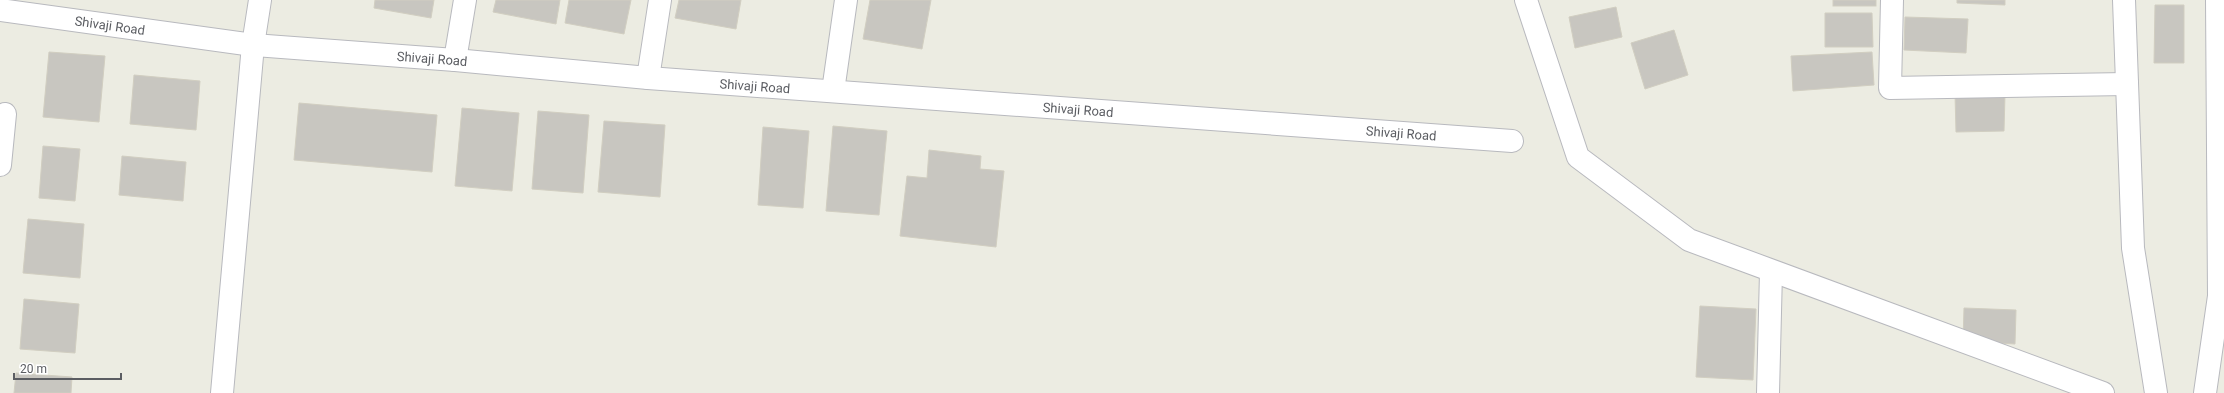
<svg xmlns="http://www.w3.org/2000/svg" width="2224" height="393" font-family="Roboto,sans-serif">
  <style>
    .building { fill: #c8c6c0; stroke: #d1cec1 }
    .lines { fill: none; stroke-linecap: round; stroke-linejoin: round }
    .minor-casing { stroke: #b8b9be; stroke-width: 24 }
    .minor { stroke: #fff; stroke-width: 22 }
    .labels { text-anchor: middle; dominant-baseline: central; stroke-width: 3; stroke-linejoin: round; paint-order: stroke }
    .street-label { font-size: 13px; fill: #5b5d62; stroke: #fff }
  </style>
  <rect width="100%" height="100%" fill="#ecece2"/>
  <!-- building -->
  <g class="building">
    <polygon points="375,0 434,0 431,18 374,8"/>
    <polygon points="496,0 560,0 556,24 493,12"/>
    <polygon points="569,0 631,0 624,34 565,23"/>
    <polygon points="679,0 741,0 736,29 675,18"/>
    <polygon points="870,0 931,0 922,49 863,39"/>
    <rect x="1833" y="0" width="43" height="6"/>
    <polygon points="1957,0 2005,0 2005,5 1957,3"/>
    <polygon points="2155,5 2184,5 2184,63 2154,63"/>
    <polygon points="1616,7 1622,37 1575,48 1569,17"/>
    <polygon points="1825,13 1872,13 1873,47 1825,47"/>
    <polygon points="1905,17 1968,19 1966,53 1904,50"/>
    <polygon points="1674,30 1688,75 1645,89 1631,43"/>
    <polygon points="49,52 105,56 99,122 43,117"/>
    <polygon points="1872,52 1874,85 1793,91 1791,56"/>
    <polygon points="134,75 200,81 196,130 130,124"/>
    <polygon points="1955,94 2005,94 2004,131 1956,132"/>
    <polygon points="299,103 437,115 432,172 294,160"/>
    <polygon points="462,108 519,113 512,191 455,186"/>
    <polygon points="538,111 589,115 583,193 532,189"/>
    <polygon points="604,121 665,125 660,197 598,192"/>
    <polygon points="833,126 887,131 879,215 826,211"/>
    <polygon points="763,127 809,131 803,208 758,205"/>
    <polygon points="43,146 80,149 75,201 39,198"/>
    <polygon points="929,150 981,156 980,169 1004,171 996,247 900,236 907,176 927,178"/>
    <polygon points="122,156 186,162 183,201 119,195"/>
    <polygon points="28,219 84,224 80,278 23,273"/>
    <polygon points="24,299 79,304 75,353 20,349"/>
    <polygon points="1700,306 1756,309 1753,380 1696,377"/>
    <polygon points="1964,308 2016,310 2015,344 1963,341"/>
    <polygon points="16,373 72,377 71,393 14,393"/>
  </g>
  <g class="lines">
    <!-- minor casing -->
    <g class="minor-casing">
      <g id="minor">
        <polyline points="1526,0 1578,157 1689,240 2103,393"/>
        <polyline points="1892,0 1890,88 2127,84"/>
        <polyline points="2124,0 2133,248 2156,393"/>
        <path id="s1" d="M0,10L253,45L455,60L648,78L1512,141"/>
        <polyline points="455,60 465,0"/>
        <polyline points="648,78 660,0"/>
        <polyline points="833,91 846,0"/>
        <polyline points="0,165 5,114"/>
        <polyline points="222,393 253,45 260,0"/>
        <polyline points="1768,393 1771,272"/>
        <polyline points="2205,393 2219,296 2217,0"/>
      </g>
    </g>
    <!-- minor -->
    <use href="#minor" class="minor"/>
  </g>
  <g class="labels">
    <!-- street labels -->
    <g class="street-label">
      <text stroke="none"><textPath href="#s1" startOffset="111">Shivaji Road</textPath></text>
      <text stroke="none"><textPath href="#s1" startOffset="435">Shivaji Road</textPath></text>
      <text stroke="none"><textPath href="#s1" startOffset="759">Shivaji Road</textPath></text>
      <text stroke="none"><textPath href="#s1" startOffset="1083">Shivaji Road</textPath></text>
      <text stroke="none"><textPath href="#s1" startOffset="1407">Shivaji Road</textPath></text>
    </g>
  </g>
  <!-- scale -->
  <path d="M14 373v6h107v-6" fill="none" stroke="#5b5d62" stroke-width="2"/>
  <text x="20" y="373" font-size="12" fill="#5b5d62" stroke="#ffffff" stroke-width="3" paint-order="stroke">20 m</text>
</svg>
